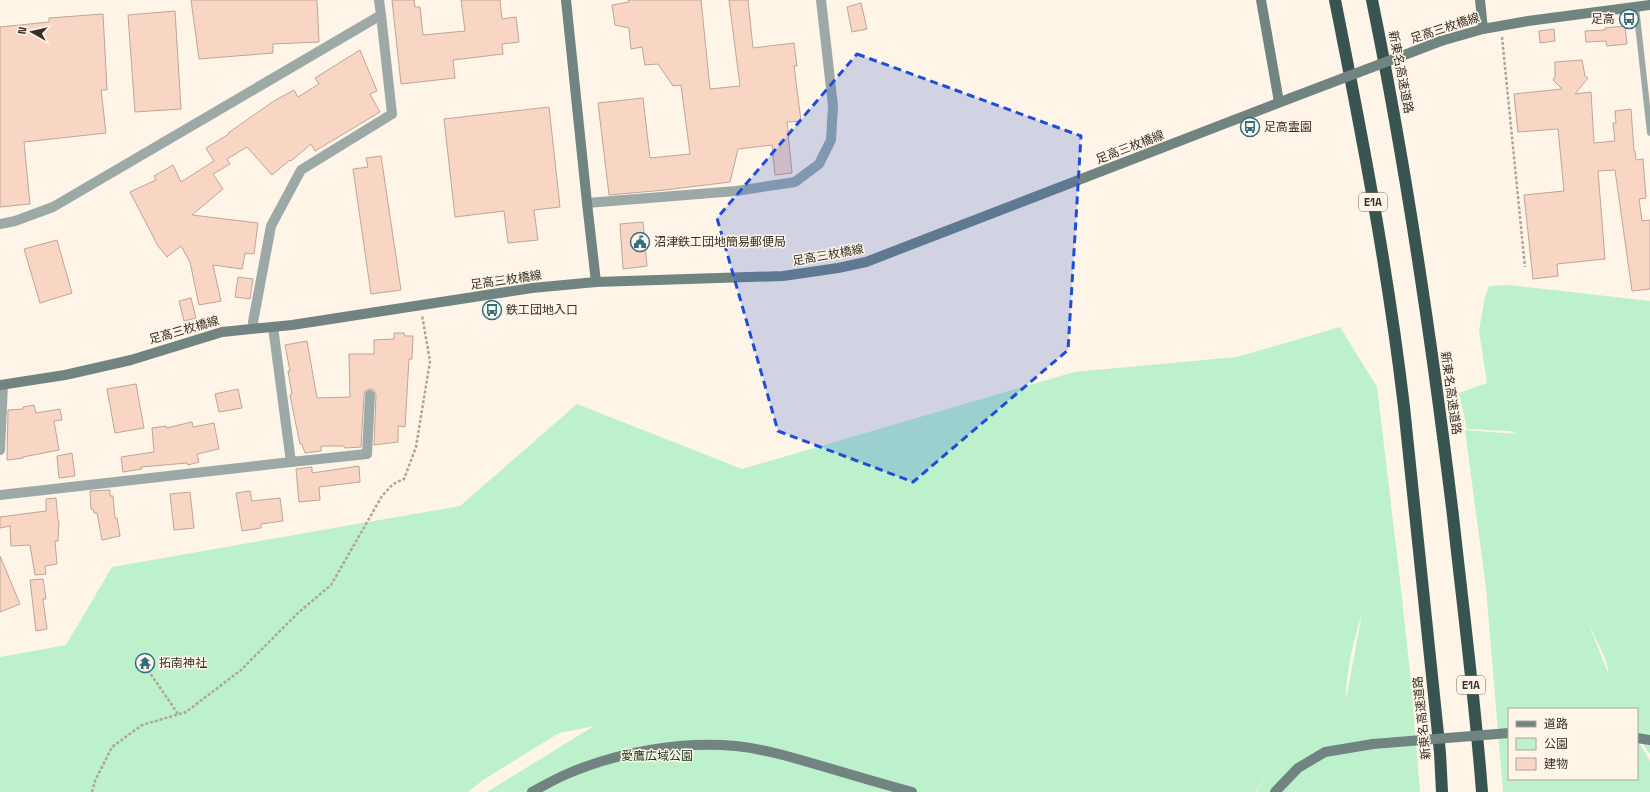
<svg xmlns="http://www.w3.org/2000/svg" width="1650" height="792" font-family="'Space Grotesk','Noto Sans JP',sans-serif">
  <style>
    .green { fill: #bcf1cc; fill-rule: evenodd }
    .building { fill: #f9d6c4; stroke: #bda598 }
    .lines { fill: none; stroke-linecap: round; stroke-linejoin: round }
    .path { stroke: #aea59a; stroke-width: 2.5; stroke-dasharray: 3 2; stroke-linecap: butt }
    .lane { stroke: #9ca9a7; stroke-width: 6 }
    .street { stroke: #9ca9a7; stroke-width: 10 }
    .secondary { stroke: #718481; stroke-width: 10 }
    .highway { stroke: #385450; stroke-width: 12 }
    .secondary-bridge { stroke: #718481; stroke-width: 10 }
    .marked { fill: #1d4ed8; fill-opacity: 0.2; stroke: #1d4ed8; stroke-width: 3; stroke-dasharray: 8 5; stroke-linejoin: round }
    .labels { text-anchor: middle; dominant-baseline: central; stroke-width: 3; stroke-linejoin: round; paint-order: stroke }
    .shield { fill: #fef4e7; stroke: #726b61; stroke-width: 1 }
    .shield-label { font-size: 11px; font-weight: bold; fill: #363028 }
    .poi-label { font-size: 12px; fill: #363028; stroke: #fef4e7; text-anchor: start }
    .street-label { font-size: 12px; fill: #363028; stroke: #fef4e7 }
    .park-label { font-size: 12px; fill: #113620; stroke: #fef4e7 }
  </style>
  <rect width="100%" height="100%" fill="#fef4e7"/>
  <!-- green -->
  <g class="green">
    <path d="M1508,285L1650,301V754L1637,736V709H1509V779H1637V739L1650,761V792H1503L1486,588L1465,430L1517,434L1510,431L1467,429L1459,393L1487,383L1479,330L1485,297L1489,286ZM1588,622L1605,658L1609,673H1608Z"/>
    <path d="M1340,327L1377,387L1399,571L1411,682L1420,792H1257L1265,774L1256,792H487L594,726L559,733L483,780L468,792H0V657L66,645L112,567L460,506L577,404L742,469L1074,372L1237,357ZM1362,614L1346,700C1346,671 1353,641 1362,614Z"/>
  </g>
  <!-- building -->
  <g class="building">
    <polygon points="191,0 317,0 319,42 273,44 273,53 199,59"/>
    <polygon points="392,0 414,0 415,7 420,7 423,35 465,31 461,0 500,0 502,19 516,17 519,42 502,44 503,54 453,60 455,78 401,84"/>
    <polygon points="628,0 701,0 710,89 740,86 729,0 748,0 753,48 794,43 797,66 794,66 801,121 787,122 792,173 775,175 772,145 738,149 730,182 665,190 609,195 598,103 643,98 650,158 690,154 681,85 673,86 658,64 645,65 642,47 631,49 629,28 615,25 612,5 629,2"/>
    <polygon points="861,3 867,29 852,32 847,7"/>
    <polygon points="175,11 181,109 135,112 128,15"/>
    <polygon points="103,14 107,90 101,90 106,133 24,142 30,204 0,207 0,27 49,22 49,18"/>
    <polygon points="1625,26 1627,44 1607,46 1606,41 1586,42 1585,31 1605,30 1605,28"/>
    <polygon points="1554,29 1555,41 1540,43 1539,31"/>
    <polygon points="360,50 377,91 370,94 380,112 315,151 311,144 291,161 290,160 272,175 247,147 227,159 230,164 213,174 223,189 192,215 258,223 254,254 245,253 242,269 213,265 221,301 199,305 190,262 181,246 167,257 158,246 130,192 156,180 154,176 173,165 181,182 214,161 206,148 229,134 228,133 274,101 294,90 298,97 319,84 315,78"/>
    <polygon points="1582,60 1585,76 1588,78 1575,94 1591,92 1594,143 1615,141 1613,123 1616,123 1615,111 1631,109 1634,151 1635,151 1636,160 1643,159 1646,198 1639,199 1642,221 1650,220 1650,289 1632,291 1615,170 1598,171 1605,259 1557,264 1558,276 1533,279 1524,195 1564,191 1558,129 1518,132 1514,94 1562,89 1553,80 1555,77 1555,62"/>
    <polygon points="549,107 560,207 534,210 538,240 508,243 504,211 455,217 444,119"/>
    <polygon points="381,156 401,290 371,294 353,169 368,167 366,158"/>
    <polygon points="643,222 647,266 623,269 620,224"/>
    <polygon points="57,240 72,293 40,303 24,249"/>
    <polygon points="238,277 253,279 250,299 235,297"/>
    <polygon points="191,298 196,318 184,321 179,301"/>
    <polygon points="394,333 404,333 405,336 413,336 412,359 409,359 405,427 398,426 398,442 374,445 376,395 374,390 370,389 365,391 364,395 361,447 345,448 344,446 321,446 321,451 305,453 302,444 300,444 293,410 290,395 292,394 288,371 290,371 285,345 307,341 317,398 350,397 349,354 374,354 374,340 394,339"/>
    <polygon points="136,384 144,428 115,433 107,389"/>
    <polygon points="238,389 242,408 219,412 215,394"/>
    <polygon points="34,405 36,413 60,409 62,420 54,421 59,450 23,457 23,458 7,460 8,410 23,409 23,407"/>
    <polygon points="192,422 193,427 214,423 219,449 197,454 199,462 188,465 187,463 141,467 142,469 123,472 121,457 154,452 152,428 166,426 166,428"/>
    <polygon points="72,453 75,476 59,478 57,456"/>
    <polygon points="359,466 360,482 319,487 320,500 299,502 296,469 312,467 312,473"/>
    <polygon points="110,490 110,496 113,496 115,518 117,518 120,536 102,540 97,513 94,513 93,509 91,509 90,491"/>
    <polygon points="250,491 252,501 280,498 283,521 261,524 261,528 242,531 236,493"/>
    <polygon points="190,492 194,528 174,530 170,494"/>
    <polygon points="56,498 58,521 59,521 58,541 55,541 57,564 45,566 46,574 35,575 30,545 11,546 10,526 0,528 0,517 46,511 46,499"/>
    <polygon points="0,556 20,604 0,612"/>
    <polygon points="43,579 46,599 43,599 47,629 36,631 30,580"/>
    <polygon points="147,655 154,666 143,673 137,663"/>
  </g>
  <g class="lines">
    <!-- path -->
    <g class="path">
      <polyline points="1502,37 1525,267"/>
      <polyline points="148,670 178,714"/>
      <polyline points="92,792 95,781 112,747 142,725 186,712 241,670 299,612 331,585 382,496 393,484 404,479 416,447 430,361 422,315"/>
    </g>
    <!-- lane -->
    <polyline class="lane" points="1636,7 1650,133"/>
    <!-- street -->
    <g class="street">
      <polyline points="587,203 736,191 795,182 819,164 831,140 833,106 821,0"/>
      <polyline points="0,224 15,221 53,207 381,15 379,0"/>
      <polyline points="255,328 253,322 271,226 301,170 392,114 381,15"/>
      <polyline points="0,450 3,385"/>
      <polyline points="291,462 367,454 370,395"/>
      <polyline points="0,495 291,462 273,327"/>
    </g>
    <!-- secondary -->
    <g class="secondary">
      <polyline points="566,0 587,203 596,282"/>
      <polyline points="1261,0 1279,102"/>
      <polyline points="1480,0 1483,29"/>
      <polyline points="1441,41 1483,29 1528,21 1650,5"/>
      <polyline points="0,385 65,375 131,360 222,332 292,325 532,288 596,282 783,276 838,268 866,262 1291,98"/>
      <polyline points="1637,738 1650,740"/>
      <path d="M532,792C543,786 555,779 567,774C618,752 680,741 736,746C765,749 794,758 822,766C852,775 882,784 912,792"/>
      <polyline points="1275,792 1298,768 1325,752 1373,744"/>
    </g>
    <!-- highway -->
    <g class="highway">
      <path d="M1335,0C1362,135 1388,270 1404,407C1417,522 1427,638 1440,753L1442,792"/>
      <path d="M1372,0C1407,171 1432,343 1453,516C1463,608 1475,700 1482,792"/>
    </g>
    <!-- secondary-bridge -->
    <g class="secondary-bridge">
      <polyline points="1291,98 1441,41"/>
      <polyline points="1373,744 1509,733"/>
    </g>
  </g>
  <!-- marked area -->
  <path class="marked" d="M857,54L1081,136L1068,350L913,482L778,431L717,218Z"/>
  <!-- icons -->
  <defs>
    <g id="bus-ring" transform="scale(1)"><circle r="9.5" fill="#fef4e7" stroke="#2f6e83" stroke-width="1.5"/><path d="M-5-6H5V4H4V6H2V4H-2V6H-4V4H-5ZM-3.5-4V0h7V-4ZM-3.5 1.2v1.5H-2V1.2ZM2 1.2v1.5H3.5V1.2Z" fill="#2f6e83"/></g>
    <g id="civic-ring" transform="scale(1)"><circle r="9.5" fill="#fef4e7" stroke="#2f6e83" stroke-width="1.5"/><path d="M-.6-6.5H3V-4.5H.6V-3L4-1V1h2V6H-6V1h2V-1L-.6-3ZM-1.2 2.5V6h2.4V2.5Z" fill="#2f6e83"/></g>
    <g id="temple-ring" transform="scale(1)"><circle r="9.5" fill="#fef4e7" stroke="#2f6e83" stroke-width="1.5"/><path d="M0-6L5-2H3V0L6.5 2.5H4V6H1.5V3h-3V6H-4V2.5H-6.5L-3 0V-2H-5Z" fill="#2f6e83"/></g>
  </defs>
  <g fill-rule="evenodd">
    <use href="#bus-ring" x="1629" y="19"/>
    <use href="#bus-ring" x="1250" y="127"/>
    <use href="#civic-ring" x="640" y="242"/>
    <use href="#bus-ring" x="492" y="310"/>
    <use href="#temple-ring" x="145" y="663"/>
  </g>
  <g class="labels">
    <!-- shield labels -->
    <g class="shield">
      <rect x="1359" y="193" width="28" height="18" rx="3"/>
      <rect x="1457" y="676" width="28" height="18" rx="3"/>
    </g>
    <g class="shield-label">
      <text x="1373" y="202">E1A</text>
      <text x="1471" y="685">E1A</text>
    </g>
    <!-- poi labels -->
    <g class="poi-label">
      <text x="1615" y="19" text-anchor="end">足高</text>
      <text x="1264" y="127">足高霊園</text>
      <text x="654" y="242">沼津鉄工団地簡易郵便局</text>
      <text x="506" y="310">鉄工団地入口</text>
      <text x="159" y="663">拓南神社</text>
    </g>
    <!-- street labels -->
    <g class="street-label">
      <text transform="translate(1445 28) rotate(-18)">足高三枚橋線</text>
      <text transform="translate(1401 72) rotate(79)">新東名高速道路</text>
      <text transform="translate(1130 147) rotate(-21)">足高三枚橋線</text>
      <text transform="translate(828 255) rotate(-10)">足高三枚橋線</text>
      <text transform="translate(506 280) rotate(-8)">足高三枚橋線</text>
      <text transform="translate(184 330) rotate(-16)">足高三枚橋線</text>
      <text transform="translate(1451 393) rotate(82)">新東名高速道路</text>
      <text transform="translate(1422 718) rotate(-96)">新東名高速道路</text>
    </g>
    <!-- park labels -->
    <g class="park-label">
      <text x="657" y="756">愛鷹広域公園</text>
    </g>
  </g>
  <!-- legend -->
  <rect x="1508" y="708" width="130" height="72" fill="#fef4e7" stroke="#aea69b"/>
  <rect x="1516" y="721" width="20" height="6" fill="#718481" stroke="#aea69b"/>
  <text x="1544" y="728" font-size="12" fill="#363028">道路</text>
  <rect x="1516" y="738" width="20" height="12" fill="#bcf1cc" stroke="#aea69b"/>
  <text x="1544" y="748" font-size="12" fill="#363028">公園</text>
  <rect x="1516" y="758" width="20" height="12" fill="#f9d6c4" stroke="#aea69b"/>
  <text x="1544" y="768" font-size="12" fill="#363028">建物</text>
  <!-- north arrow -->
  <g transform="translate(32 32) rotate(278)" stroke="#fef4e7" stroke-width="3" paint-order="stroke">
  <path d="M0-3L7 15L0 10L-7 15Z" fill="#363028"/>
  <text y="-6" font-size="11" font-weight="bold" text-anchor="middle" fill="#363028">N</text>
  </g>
</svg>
